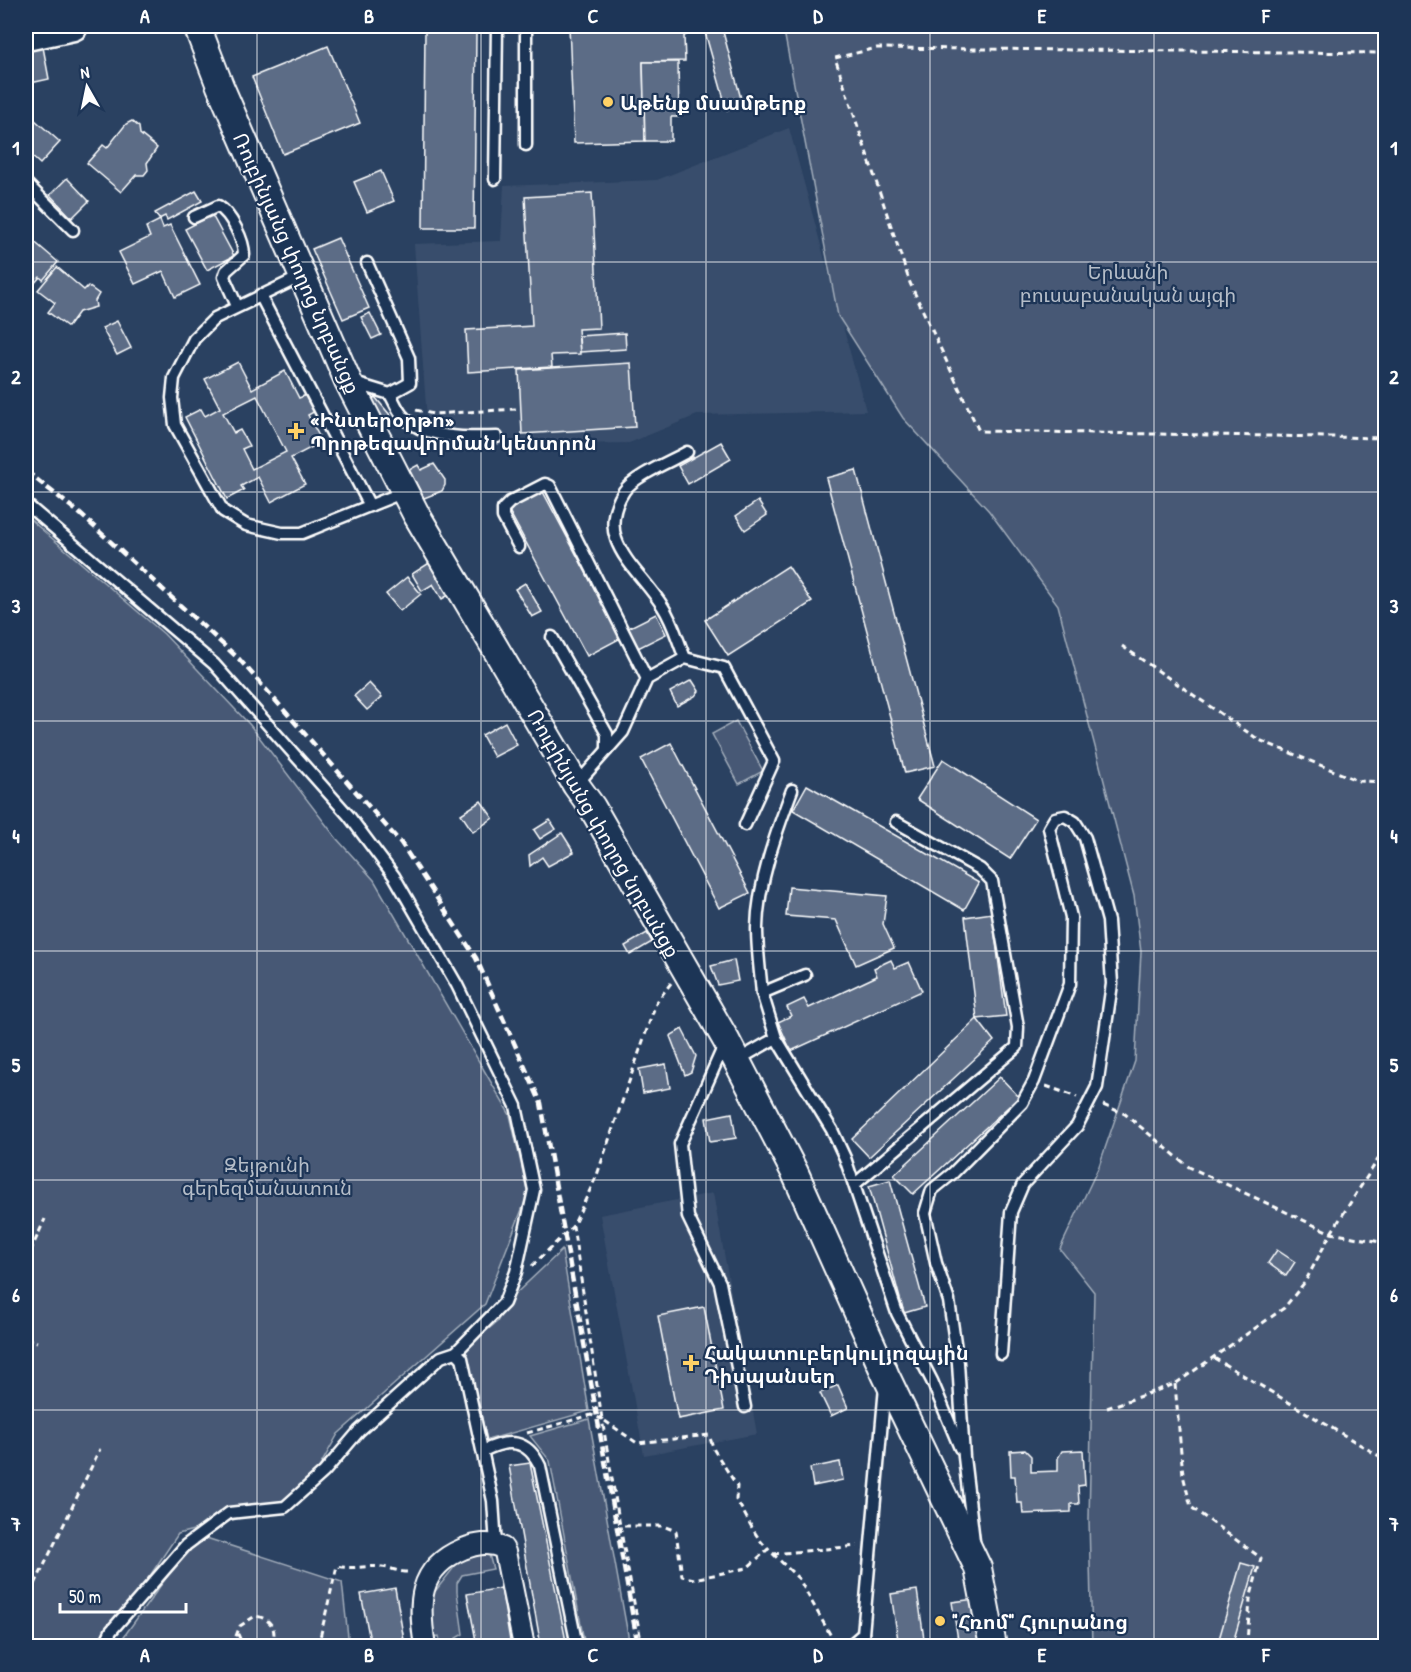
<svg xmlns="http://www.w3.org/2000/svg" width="1411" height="1672" font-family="'Patrick Hand','Noto Sans Armenian',sans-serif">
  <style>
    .built { fill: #394e6c }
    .green { fill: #465975; stroke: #a2acba; stroke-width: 1.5 }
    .building { fill: #5b6c86; stroke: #fff; stroke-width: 1.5; fill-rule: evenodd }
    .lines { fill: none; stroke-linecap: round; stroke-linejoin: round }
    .service-casing { stroke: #fff; stroke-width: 15 }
    .minor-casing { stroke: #fff; stroke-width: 24 }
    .tertiary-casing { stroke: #fff; stroke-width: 30 }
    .secondary-casing { stroke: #fff; stroke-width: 33 }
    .path { stroke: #fff; stroke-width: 3; stroke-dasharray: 6 4.5; stroke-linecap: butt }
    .service { stroke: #1d3557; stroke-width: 10 }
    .minor { stroke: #1d3557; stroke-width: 20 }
    .tertiary { stroke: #1d3557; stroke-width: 26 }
    .secondary { stroke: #1d3557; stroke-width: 28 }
    .rail { stroke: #fff; stroke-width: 4.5; stroke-dasharray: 9 4.5; stroke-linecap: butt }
    .grid { fill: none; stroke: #fff; stroke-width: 1.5; stroke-opacity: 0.55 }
    .poi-dot { fill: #ffd166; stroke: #1d3557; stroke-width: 2 }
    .labels { text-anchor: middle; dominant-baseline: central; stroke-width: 4.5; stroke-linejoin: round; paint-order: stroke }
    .poi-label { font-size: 20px; font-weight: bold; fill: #fff; stroke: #1d3557; text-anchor: start }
    .street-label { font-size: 20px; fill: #fff; stroke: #1d3557 }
    .park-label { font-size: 20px; fill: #b5bdc8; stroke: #1d3557 }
    .neatline { fill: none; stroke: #fff; stroke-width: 2 }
    .grid-label { font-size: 20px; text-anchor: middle; font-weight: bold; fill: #fff }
  </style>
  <rect width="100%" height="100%" fill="#2a4161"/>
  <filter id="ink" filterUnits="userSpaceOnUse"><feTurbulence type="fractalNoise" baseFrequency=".0167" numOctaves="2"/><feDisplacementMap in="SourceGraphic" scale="12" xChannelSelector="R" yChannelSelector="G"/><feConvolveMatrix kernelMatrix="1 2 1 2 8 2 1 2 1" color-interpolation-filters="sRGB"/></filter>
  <g filter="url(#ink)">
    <!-- built -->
    <g class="built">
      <polygon points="789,128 866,411 697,415 629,443 429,446 414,244 501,241 504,186 657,180"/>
      <polygon points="713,1193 757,1434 644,1455 600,1215"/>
    </g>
    <!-- green -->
    <g class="green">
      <polygon points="783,26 1385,26 1385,1646 1092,1646 1089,1519 1094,1292 1060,1249 1099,1166 1135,1061 1141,952 1134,896 1058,605 989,511 903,418 838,316"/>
      <polygon points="26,516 164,634 250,725 337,839 374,880 510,1115 528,1194 485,1304 338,1434 299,1503 178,1534 103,1646 26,1646"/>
      <polygon points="736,721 763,771 739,784 712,734"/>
      <polygon points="562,1250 589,1411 487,1440 465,1348 497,1322 510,1299"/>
      <polygon points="589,1419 630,1646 585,1646 550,1461 530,1436"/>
      <polygon points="197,1535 342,1582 349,1646 117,1646"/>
      <polygon points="488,1551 493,1569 462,1575 457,1583 457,1592 463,1634 456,1638 458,1646 441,1646 439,1636 433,1637 431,1604 433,1594 459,1561 469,1554"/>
    </g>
    <!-- building -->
    <g class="building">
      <polygon points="446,26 460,26 460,31 476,32 474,228 423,228 425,31 446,31"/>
      <polygon points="569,26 689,26 690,33 684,36 685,61 643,62 645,141 574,143"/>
      <polygon points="722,28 743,106 727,110 705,32"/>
      <polygon points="328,46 360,123 283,154 252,77"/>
      <polygon points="43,47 49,79 26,84 26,50"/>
      <polygon points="643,62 678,62 679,117 671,117 671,141 645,141"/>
      <polygon points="35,120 60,142 40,164 26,151 26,130"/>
      <polygon points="132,121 139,127 140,134 157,148 147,163 148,170 144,175 136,175 121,192 87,163 103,145 107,148 126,124"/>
      <polygon points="381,171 394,201 367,212 354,182"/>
      <polygon points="67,178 89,201 72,218 50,195"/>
      <polygon points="196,191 202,201 167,220 165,216 159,219 155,213"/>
      <polygon points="592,193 599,328 578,329 580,354 551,355 552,367 468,372 466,330 532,326 525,197"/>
      <polygon points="212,215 234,256 207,270 185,229"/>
      <polygon points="160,220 163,228 170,225 200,285 175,297 163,271 135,284 119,252 150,237 146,227"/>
      <polygon points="338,238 369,308 343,319 312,249"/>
      <polygon points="31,239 58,262 43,280 40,277 33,285 26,279 26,245"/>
      <polygon points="57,267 84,290 88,286 99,294 95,301 96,307 79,312 68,327 48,312 55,303 38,290"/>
      <polygon points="370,313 381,335 372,339 361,317"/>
      <polygon points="117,321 131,348 117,355 102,328"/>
      <polygon points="625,333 626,349 580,352 579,336"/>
      <path d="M238,362L252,389L285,371L299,398L311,393L319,409L308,415L322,442L291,458L305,484L271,502L258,477L241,486L244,490L227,499L185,417L201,409L205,416L220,408L205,379ZM257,396L286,452L252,469L242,449L249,446L240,430L234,433L223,413Z"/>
      <polygon points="631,363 635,427 522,434 519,370"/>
      <polygon points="375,397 390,415 377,426 367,405"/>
      <polygon points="721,442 731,459 688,484 678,466"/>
      <polygon points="434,464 445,480 445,485 442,491 424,498 409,470 418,465 421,470"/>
      <polygon points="856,470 935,766 905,773 826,478"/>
      <polygon points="542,490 621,638 587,656 508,509"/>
      <polygon points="758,501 767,515 745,530 736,516"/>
      <polygon points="434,560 454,592 442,599 433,584 422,591 412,574"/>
      <polygon points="788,566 812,602 728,656 705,620"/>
      <polygon points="407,577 421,594 400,611 386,594"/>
      <polygon points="525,583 542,612 532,617 515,589"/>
      <polygon points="656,614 666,634 638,648 628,628"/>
      <polygon points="692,680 699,691 695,696 677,706 670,692"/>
      <polygon points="369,683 382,697 367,710 354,696"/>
      <polygon points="505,722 517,745 494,757 482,735"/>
      <polygon points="671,743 750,893 719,908 641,759"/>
      <polygon points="943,759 1036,819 1010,859 917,799"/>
      <polygon points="807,785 979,883 964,910 793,810"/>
      <polygon points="481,801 493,818 473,832 461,814"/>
      <polygon points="550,820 556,829 540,839 534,830"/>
      <polygon points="562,833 574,852 548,866 542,857 530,866 529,855"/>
      <polygon points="789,887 887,896 883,924 894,948 856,965 836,920 786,916"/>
      <polygon points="992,913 1006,1016 977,1019 965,917"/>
      <polygon points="647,933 652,942 630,955 625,946"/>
      <polygon points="734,960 738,981 718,985 711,966"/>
      <polygon points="891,960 895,968 909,962 922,991 791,1051 778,1022 791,1016 787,1007 804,999 809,1008 877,976 874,968"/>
      <polygon points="977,1019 994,1041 869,1157 852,1139"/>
      <polygon points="682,1029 696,1056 691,1072 685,1075 670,1036"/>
      <polygon points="666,1064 670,1088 643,1093 639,1069"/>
      <polygon points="1000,1077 1019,1097 913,1194 894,1175"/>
      <polygon points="732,1113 736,1138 710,1142 706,1118"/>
      <polygon points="890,1180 925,1307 904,1313 869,1186"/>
      <polygon points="1277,1250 1295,1262 1286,1276 1268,1263"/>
      <polygon points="704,1307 724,1410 678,1419 658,1316"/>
      <polygon points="838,1385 848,1408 831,1416 820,1393"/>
      <polygon points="1025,1450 1031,1456 1031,1472 1058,1471 1058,1458 1062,1451 1083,1450 1085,1485 1078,1486 1079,1504 1071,1504 1071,1512 1023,1514 1022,1503 1017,1503 1015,1476 1011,1476 1010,1451"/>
      <polygon points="840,1462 843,1480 813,1486 810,1468"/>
      <polygon points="530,1463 567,1646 541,1646 509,1466"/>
      <polygon points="1241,1563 1255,1567 1232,1646 1217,1646"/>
      <polygon points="395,1588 405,1646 371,1646 361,1594"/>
      <polygon points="501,1588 511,1646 477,1646 467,1594"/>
      <polygon points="917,1590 925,1646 899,1646 891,1594"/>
      <polygon points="975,1599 982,1646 959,1646 952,1602"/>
    </g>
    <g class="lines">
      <!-- service casing -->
      <g class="service-casing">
        <g id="service">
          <polyline points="526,26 526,145"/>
          <polyline points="495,179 497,26"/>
          <polyline points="26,183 73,230"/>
          <path d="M194,217L218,206C231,214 244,240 244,255L226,271L224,277L237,306"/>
          <polyline points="302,276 215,318 194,339 174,378 172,398 175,425 223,511 246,525 282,533 302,533 404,492"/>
          <polyline points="260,295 370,506"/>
          <polyline points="351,382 390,394 410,383 409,358 367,263"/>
          <path d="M390,394C394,401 397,409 402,415C421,439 470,438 497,437"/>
          <polyline points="26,504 214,664 349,816 394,876 457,985 516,1106 534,1190 516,1272 504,1303 456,1352 441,1357 359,1431 324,1472 285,1507 229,1513 186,1545 111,1631 104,1646"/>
          <polyline points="519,547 503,517 503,509 510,502 545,484 550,486 647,679"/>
          <polyline points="552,637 607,734 607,750"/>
          <path d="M685,658C678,642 673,622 663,607C640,569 592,541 624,491C634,476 671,461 687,452"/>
          <polyline points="576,785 623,732 647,679 685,658 724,668 774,761 745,825"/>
          <polyline points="805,975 762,993 776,1038 832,1130 845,1158 897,1313 932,1381 960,1448"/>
          <path d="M762,993C760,971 757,949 757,928C758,882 776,833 792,790"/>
          <polyline points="725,1043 680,1144 688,1217 720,1283 745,1407"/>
          <polyline points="736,1061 776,1038"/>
          <polyline points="855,1184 1017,1047 1018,1027 992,881 980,869 896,822"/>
          <polyline points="456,1352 462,1358 493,1501 496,1545"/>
          <path d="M483,1451C508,1438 527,1439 540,1466L577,1646"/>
          <polyline points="974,1541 964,1457 958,1363 949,1301 936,1263 925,1213 932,1190 953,1173 1022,1103 1034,1081 1070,984 1071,917 1049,828 1055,818 1065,816 1075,822 1085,838 1108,921 1112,984 1097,1087 1077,1126 1023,1184 1011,1212 1001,1354"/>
          <polyline points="849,1646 863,1634"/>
          <polyline points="866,1646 863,1634 885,1387"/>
        </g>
      </g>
      <!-- minor casing -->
      <g class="minor-casing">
        <path id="minor" d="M425,1646C418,1604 417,1568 463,1549C476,1544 489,1541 503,1548L505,1552L524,1646"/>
      </g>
      <!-- tertiary casing -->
      <g class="tertiary-casing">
        <polyline id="tertiary" points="197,26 220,86 348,381 416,514 576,785 592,807 726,1040 795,1173 886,1376 978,1568 993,1646"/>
      </g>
      <!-- secondary casing -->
      <g class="secondary-casing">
        <polyline id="secondary" points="26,36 73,26"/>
      </g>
      <!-- path -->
      <g class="path">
        <polyline points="1386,53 877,48 835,58 910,283 979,431 1386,438"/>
        <polyline points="416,410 433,414 516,409"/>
        <polyline points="1122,646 1259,740 1359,781 1386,782"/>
        <path d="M671,983L656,1003L597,1175L573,1226L602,1419L637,1443L709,1435L714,1450L737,1486L736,1500C748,1517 753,1535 768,1549"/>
        <polyline points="1046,1086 1077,1097"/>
        <polyline points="1103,1105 1125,1114 1189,1167 1331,1233 1386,1243"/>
        <polyline points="26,1261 45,1219"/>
        <polyline points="532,1266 573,1226"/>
        <polyline points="26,1338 37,1342"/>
        <polyline points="1214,1358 1386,1460"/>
        <polyline points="1175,1384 1183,1475 1191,1507 1261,1558 1250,1599 1247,1643 1250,1646"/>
        <polyline points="1107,1408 1175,1384 1284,1308 1305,1282 1331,1233 1386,1147"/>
        <polyline points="527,1433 591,1415 602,1419 620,1526"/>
        <polyline points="773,1554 857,1546"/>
        <polyline points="26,1603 100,1449"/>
        <polyline points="238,1634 243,1646"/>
        <polyline points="173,1641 178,1646"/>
        <path d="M232,1646L240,1626L255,1616C272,1618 279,1632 270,1646"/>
        <path d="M318,1646L337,1566C353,1570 365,1565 382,1567C392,1568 400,1573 411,1572"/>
        <polyline points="642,1646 620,1526 663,1526 676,1531 682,1576 694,1579 747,1568 768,1549 799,1579 836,1645"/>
      </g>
      <!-- service -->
      <use href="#service" class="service"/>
      <!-- minor -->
      <use href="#minor" class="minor"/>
      <!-- tertiary -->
      <use href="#tertiary" class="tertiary"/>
      <!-- secondary -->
      <use href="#secondary" class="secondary"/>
      <!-- rail -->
      <polyline class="rail" points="26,471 78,512 239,659 401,843 476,958 541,1103 638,1646"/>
    </g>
  </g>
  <!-- grid -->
  <path class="grid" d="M257,26V1646M481,26V1646M706,26V1646M930,26V1646M1154,26V1646M26,262H1386M26,492H1386M26,721H1386M26,951H1386M26,1180H1386M26,1410H1386"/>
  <!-- markers -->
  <g class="poi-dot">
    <circle cx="608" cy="102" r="6"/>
    <path d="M293 422h6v6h6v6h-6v6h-6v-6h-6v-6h6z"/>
    <path d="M688 1354h6v6h6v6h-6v6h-6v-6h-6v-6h6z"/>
    <circle cx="940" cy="1621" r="6"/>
  </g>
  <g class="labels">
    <!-- poi labels -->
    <g class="poi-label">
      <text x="620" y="102">Աթենք մսամթերք</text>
      <text x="310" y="419">«Ինտերօրթո»<tspan x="310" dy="23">Պրոթեզավորման կենտրոն</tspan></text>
      <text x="704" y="1352">Հակատուբերկուլյոզային<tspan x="704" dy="23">Դիսպանսեր</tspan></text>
      <text x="952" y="1621">"Հռոմ" Հյուրանոց</text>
    </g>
    <!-- street labels -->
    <g class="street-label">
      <text transform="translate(297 263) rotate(66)">Ռուբինյանց փողոց նրբանցք</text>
      <text transform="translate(604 833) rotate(60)">Ռուբինյանց փողոց նրբանցք</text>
    </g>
    <!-- park labels -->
    <g class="park-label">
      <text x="1128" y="271">Երևանի<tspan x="1128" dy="23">բուսաբանական այգի</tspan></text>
      <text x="267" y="1164">Զեյթունի<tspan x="267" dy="23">գերեզմանատուն</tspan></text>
    </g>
  </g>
  <!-- margin -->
  <rect width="1411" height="1672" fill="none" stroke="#1d3557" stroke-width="66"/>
  <!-- north arrow -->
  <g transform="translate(87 87) rotate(351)" stroke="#1d3557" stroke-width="4.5" paint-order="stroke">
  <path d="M0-4.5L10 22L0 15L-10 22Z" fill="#ffffff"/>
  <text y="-9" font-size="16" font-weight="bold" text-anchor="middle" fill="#ffffff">N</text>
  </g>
  <!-- scale -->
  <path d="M60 1603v9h126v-9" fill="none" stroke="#ffffff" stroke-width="3"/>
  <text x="69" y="1603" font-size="18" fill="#ffffff" stroke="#1d3557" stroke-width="4.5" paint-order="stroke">50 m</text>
  <rect x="33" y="33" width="1345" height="1606" class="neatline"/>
  <g class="grid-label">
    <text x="145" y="23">A</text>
    <text x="369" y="23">B</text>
    <text x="593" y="23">C</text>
    <text x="818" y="23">D</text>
    <text x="1042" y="23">E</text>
    <text x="1266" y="23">F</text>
    <text x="16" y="155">1</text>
    <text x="1394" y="155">1</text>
    <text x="16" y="384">2</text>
    <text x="1394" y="384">2</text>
    <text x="16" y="613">3</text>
    <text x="1394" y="613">3</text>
    <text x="16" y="843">4</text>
    <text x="1394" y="843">4</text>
    <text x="16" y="1072">5</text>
    <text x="1394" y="1072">5</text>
    <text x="16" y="1302">6</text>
    <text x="1394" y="1302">6</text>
    <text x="16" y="1531">7</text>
    <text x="1394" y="1531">7</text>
    <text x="145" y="1662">A</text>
    <text x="369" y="1662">B</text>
    <text x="593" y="1662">C</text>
    <text x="818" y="1662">D</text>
    <text x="1042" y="1662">E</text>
    <text x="1266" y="1662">F</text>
  </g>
</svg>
